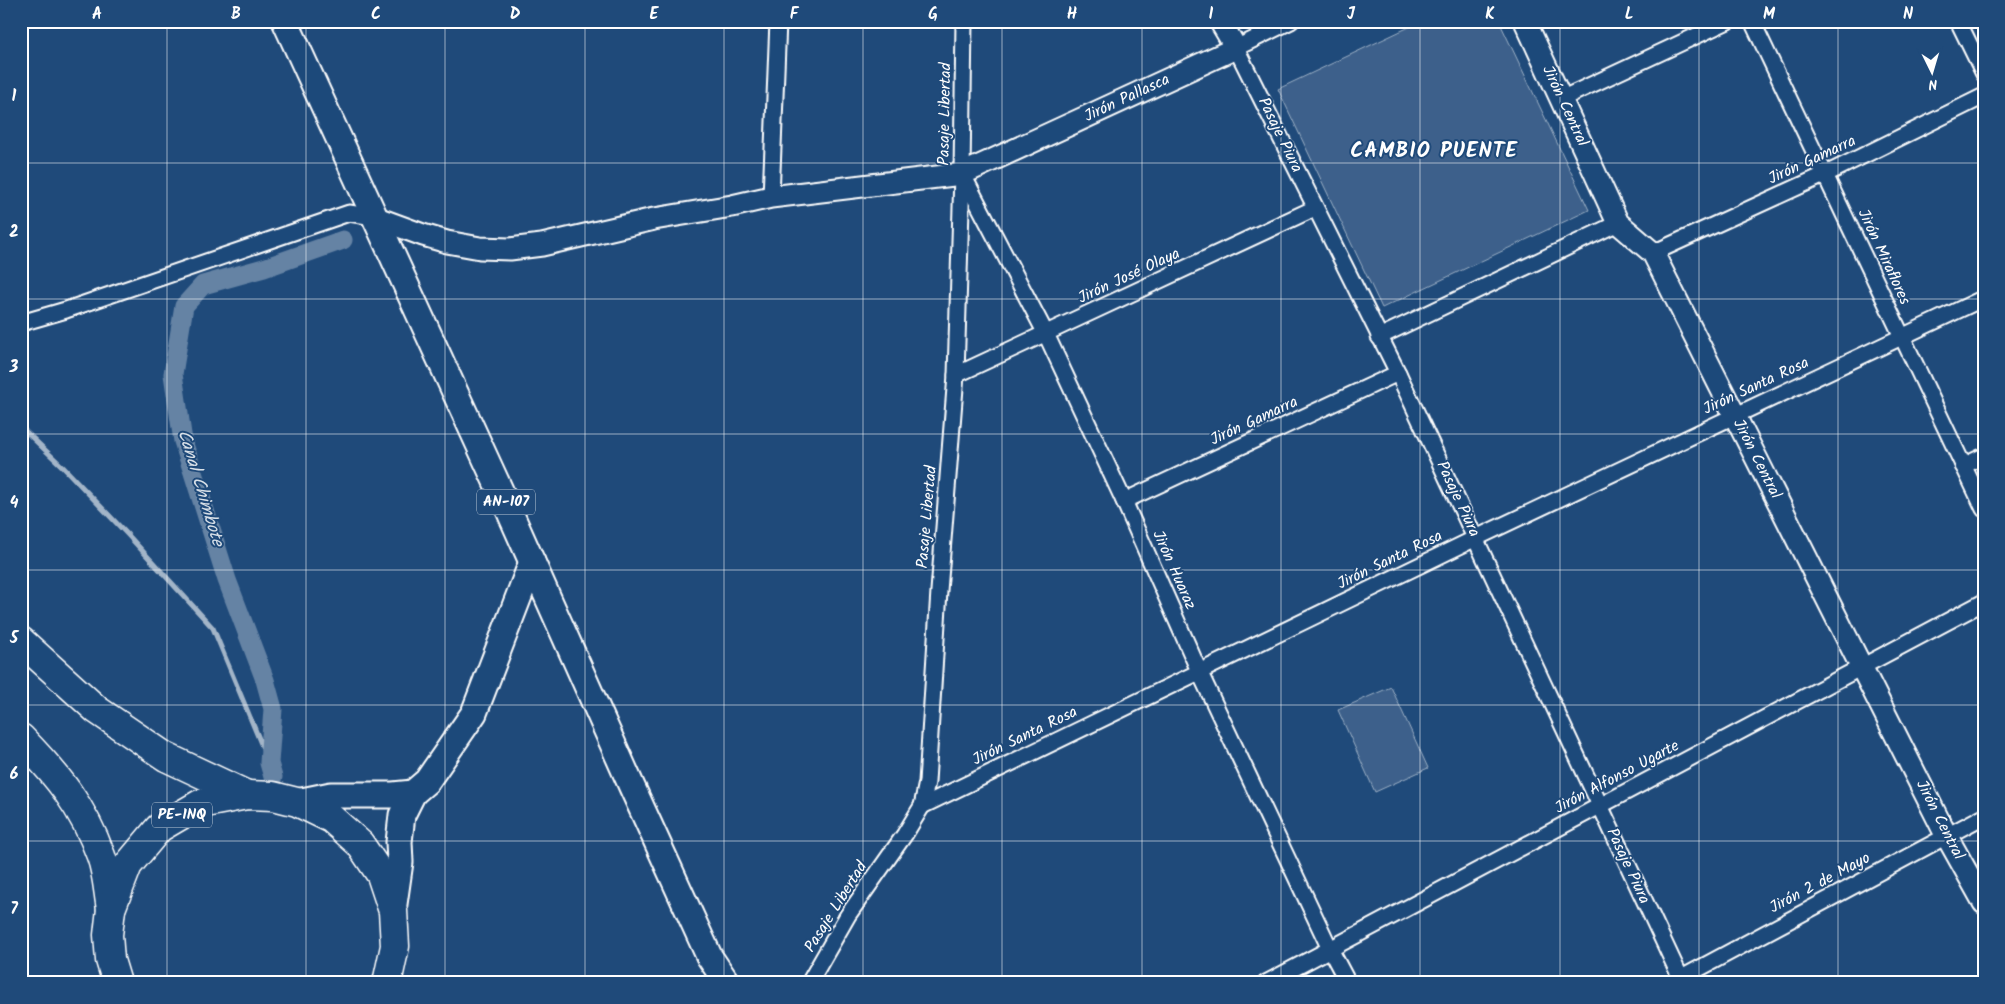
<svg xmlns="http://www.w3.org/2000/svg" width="2005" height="1004" font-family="Kalam,sans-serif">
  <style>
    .green { fill: #3c618b; stroke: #9eb0c5 }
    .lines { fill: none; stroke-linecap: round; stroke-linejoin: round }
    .stream { stroke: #a3b5c8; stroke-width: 5 }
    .canal { stroke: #6583a4; stroke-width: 19 }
    .street-casing { stroke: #fff; stroke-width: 19 }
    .secondary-casing { stroke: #fff; stroke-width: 25 }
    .primary-casing { stroke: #fff; stroke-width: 29 }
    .highway-casing { stroke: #fff; stroke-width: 31 }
    .street { stroke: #1f4a7a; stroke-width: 15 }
    .secondary { stroke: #1f4a7a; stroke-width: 21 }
    .primary { stroke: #1f4a7a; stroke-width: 25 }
    .highway { stroke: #1f4a7a; stroke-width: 28 }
    .grid { fill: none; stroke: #fff; stroke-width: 1; stroke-opacity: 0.55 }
    .labels { text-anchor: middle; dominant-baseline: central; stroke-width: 4; stroke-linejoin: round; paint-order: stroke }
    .shield { fill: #1f4a7a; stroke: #bcc9d7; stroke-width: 1 }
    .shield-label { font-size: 15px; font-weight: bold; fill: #fff }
    .street-label { font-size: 16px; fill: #fff; stroke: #1f4a7a }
    .water-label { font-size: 18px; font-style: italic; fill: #d8e0e8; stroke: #1f4a7a }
    .district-label { font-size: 21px; font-weight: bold; letter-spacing: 1px; fill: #fff; stroke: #1f4a7a }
    .neatline { fill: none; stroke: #fff; stroke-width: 2 }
    .grid-label { font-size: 16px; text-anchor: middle; font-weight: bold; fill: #fff }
  </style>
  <rect width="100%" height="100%" fill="#1f4a7a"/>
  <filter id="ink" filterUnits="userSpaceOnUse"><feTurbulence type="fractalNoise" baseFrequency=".02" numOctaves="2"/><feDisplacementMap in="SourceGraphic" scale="10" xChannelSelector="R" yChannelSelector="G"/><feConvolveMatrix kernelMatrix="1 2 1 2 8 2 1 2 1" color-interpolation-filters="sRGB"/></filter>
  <g filter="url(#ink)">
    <!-- green -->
    <g class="green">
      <polygon points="1422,21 1499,21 1589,210 1382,308 1278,89"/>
      <polygon points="1391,687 1428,768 1375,792 1338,710"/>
    </g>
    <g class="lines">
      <!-- stream -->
      <polyline class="stream" points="21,427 63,467 127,534 213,628 269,763"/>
      <!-- canal -->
      <polyline class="canal" points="273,777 269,763 273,709 265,680 227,580 183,441 173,374 184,306 203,285 264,268 343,240"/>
      <!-- street casing -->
      <g class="street-casing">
        <g id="street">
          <polyline points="1291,21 1236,48 1398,373 1683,983"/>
          <polyline points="1752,21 1984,509"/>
          <polyline points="1958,21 1984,74"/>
          <polyline points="1561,99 1728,21"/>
          <polyline points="963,175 1046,334 1124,501 1199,671 1330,949 1348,983"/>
          <polyline points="771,197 778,21"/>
          <polyline points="1653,253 1826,174 1984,96"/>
          <polyline points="21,323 66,310 349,213 374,217"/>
          <polyline points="1379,337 1618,223"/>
          <polyline points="956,375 1315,208"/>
          <polyline points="1963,466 1984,456"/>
          <polyline points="1124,501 1398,373"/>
          <polyline points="922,806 1476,538 1984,298"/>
          <polyline points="1674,982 1984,816"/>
          <polyline points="809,983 848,915 905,834 922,806 927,782 939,591 956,375 962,174 964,21"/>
          <polyline points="1266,983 1984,602"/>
        </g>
      </g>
      <!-- secondary casing -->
      <g class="secondary-casing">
        <g id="secondary">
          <polyline points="1525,21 1618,223 1653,253 1946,835 1984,903"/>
          <polyline points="374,217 423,235 447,242 480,248 510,249 542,245 654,219 732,206 771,197 962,174 1236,48 1220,21"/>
        </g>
      </g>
      <!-- primary casing -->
      <g class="primary-casing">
        <g id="primary">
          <polyline points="285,21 504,499 632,787 709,956 727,983"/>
          <polyline points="297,802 331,795 393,795 413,793"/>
          <polyline points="393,911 400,862 399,842 402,815 413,793 427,781 474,713 532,562"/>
        </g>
      </g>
      <!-- highway casing -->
      <g class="highway-casing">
        <g id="highway">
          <polyline points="21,641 97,710 166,757 247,795"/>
          <path d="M21,738C57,775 83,806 101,856C107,872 108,892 111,909"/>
          <polyline points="117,983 110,960 108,935 111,909 128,865 159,828 200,804 247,795 273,796 297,802 332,819 360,844 381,875 393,911 395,946 387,983"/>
        </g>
      </g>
      <!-- street -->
      <use href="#street" class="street"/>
      <!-- secondary -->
      <use href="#secondary" class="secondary"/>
      <!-- primary -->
      <use href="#primary" class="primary"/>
      <!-- highway -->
      <use href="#highway" class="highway"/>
    </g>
  </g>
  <!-- grid -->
  <path class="grid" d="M167,21V983M306,21V983M445,21V983M585,21V983M724,21V983M863,21V983M1002,21V983M1142,21V983M1281,21V983M1420,21V983M1560,21V983M1699,21V983M1838,21V983M21,163H1984M21,299H1984M21,434H1984M21,570H1984M21,705H1984M21,841H1984"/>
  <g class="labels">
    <!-- shield labels -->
    <g class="shield">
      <rect x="477" y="489.5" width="58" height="25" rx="4"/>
      <rect x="152" y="802.5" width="60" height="25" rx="4"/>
    </g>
    <g class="shield-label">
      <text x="506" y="502">AN-107</text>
      <text x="182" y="815">PE-1NQ</text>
    </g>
    <!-- street labels -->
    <g class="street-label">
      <text transform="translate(1127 98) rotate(-25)">Jirón Pallasca</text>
      <text transform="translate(1565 106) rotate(65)">Jirón Central</text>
      <text transform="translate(945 114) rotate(-89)">Pasaje Libertad</text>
      <text transform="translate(1280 135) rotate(64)">Pasaje Piura</text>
      <text transform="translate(1812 160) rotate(-25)">Jirón Gamarra</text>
      <text transform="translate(1884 257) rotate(65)">Jirón Miraflores</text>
      <text transform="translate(1129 276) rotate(-25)">Jirón José Olaya</text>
      <text transform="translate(1756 386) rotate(-25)">Jirón Santa Rosa</text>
      <text transform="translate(1254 421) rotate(-25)">Jirón Gamarra</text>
      <text transform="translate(1757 459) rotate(63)">Jirón Central</text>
      <text transform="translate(1458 499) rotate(65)">Pasaje Piura</text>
      <text transform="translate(927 517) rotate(-85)">Pasaje Libertad</text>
      <text transform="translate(1390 560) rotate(-26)">Jirón Santa Rosa</text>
      <text transform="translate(1174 570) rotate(66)">Jirón Huaraz</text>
      <text transform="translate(1025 736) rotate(-26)">Jirón Santa Rosa</text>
      <text transform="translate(1617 777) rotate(-28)">Jirón Alfonso Ugarte</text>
      <text transform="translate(1940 820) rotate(63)">Jirón Central</text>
      <text transform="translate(1628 866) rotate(65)">Pasaje Piura</text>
      <text transform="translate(1820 883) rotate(-28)">Jirón 2 de Mayo</text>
      <text transform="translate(836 907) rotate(-58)">Pasaje Libertad</text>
    </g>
    <!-- water labels -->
    <g class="water-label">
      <text transform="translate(200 488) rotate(73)">Canal Chimbote</text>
    </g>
    <!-- district labels -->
    <g class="district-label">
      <text x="1434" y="151">CAMBIO PUENTE</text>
    </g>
  </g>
  <!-- margin -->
  <rect width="2005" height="1004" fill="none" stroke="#1f4a7a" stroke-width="55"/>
  <!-- north arrow -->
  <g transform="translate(1932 72) rotate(175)" stroke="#1f4a7a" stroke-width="4" paint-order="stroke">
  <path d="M0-4L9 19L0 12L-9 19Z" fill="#ffffff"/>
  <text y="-8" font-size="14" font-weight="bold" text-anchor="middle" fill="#ffffff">N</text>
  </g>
  <rect x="28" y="28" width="1950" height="948" class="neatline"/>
  <g class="grid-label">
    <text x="97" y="19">A</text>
    <text x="236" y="19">B</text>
    <text x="376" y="19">C</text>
    <text x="515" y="19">D</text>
    <text x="654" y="19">E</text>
    <text x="794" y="19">F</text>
    <text x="933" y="19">G</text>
    <text x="1072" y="19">H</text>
    <text x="1211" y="19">I</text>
    <text x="1351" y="19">J</text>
    <text x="1490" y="19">K</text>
    <text x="1629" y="19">L</text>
    <text x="1769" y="19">M</text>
    <text x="1908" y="19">N</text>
    <text x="14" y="101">1</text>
    <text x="14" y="237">2</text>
    <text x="14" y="372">3</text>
    <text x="14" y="508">4</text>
    <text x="14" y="643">5</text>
    <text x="14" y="779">6</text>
    <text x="14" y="914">7</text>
  </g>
</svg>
